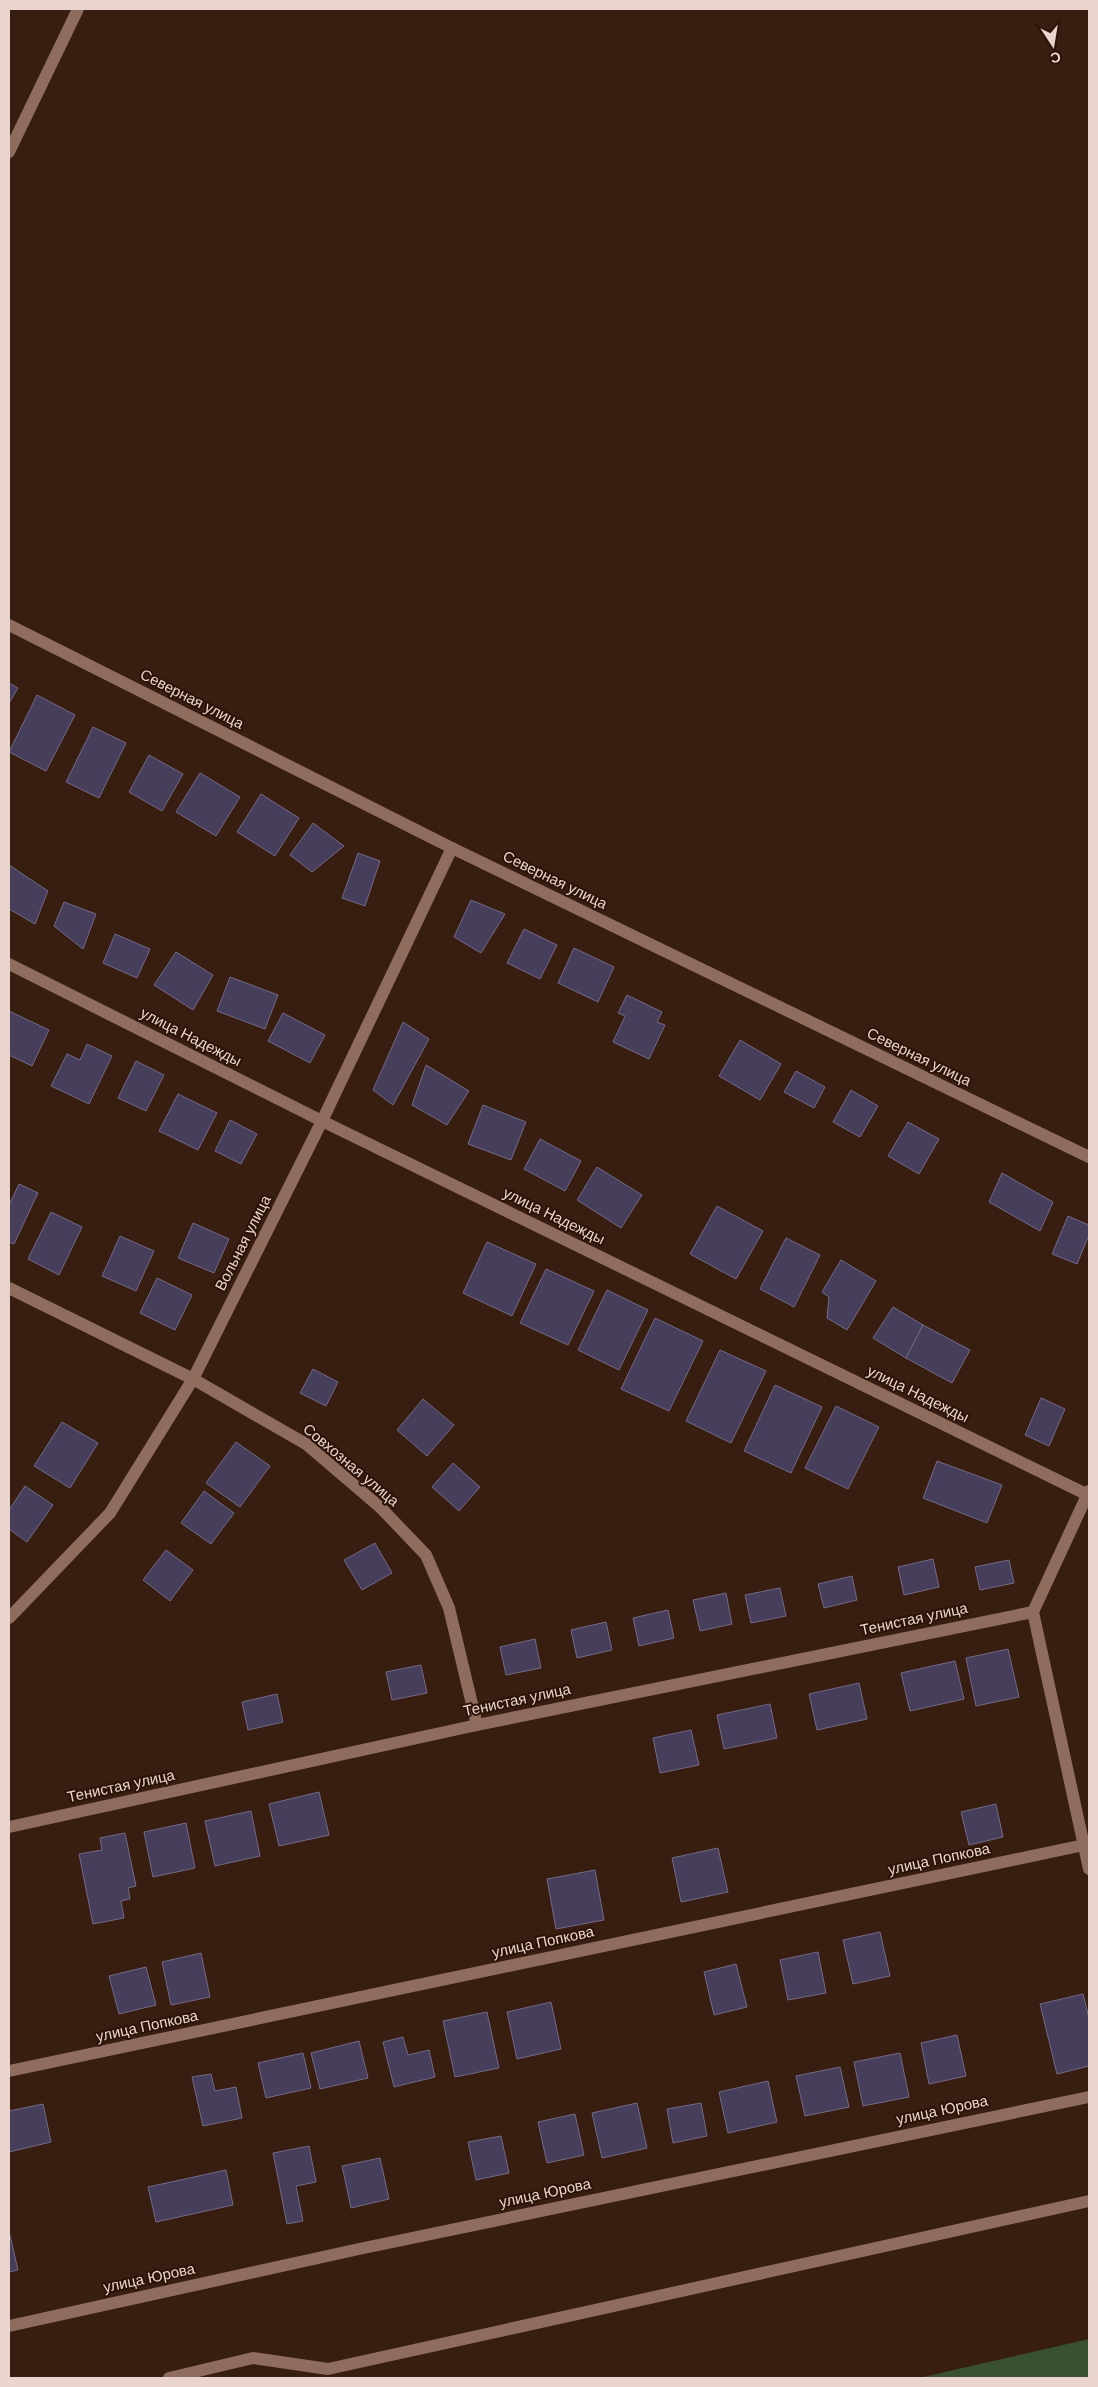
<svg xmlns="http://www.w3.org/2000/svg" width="1098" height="2387" font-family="'DM Sans',sans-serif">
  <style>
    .forest { fill: #39512e }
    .building { fill: #463e5a; stroke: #736a88 }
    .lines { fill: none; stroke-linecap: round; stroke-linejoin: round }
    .minor { stroke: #8e6c5e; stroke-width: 12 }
    .labels { text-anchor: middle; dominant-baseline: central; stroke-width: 4; stroke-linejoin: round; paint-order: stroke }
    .street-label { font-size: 15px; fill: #e9d5cd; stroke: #2d1307 }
  </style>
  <rect width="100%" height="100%" fill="#381d11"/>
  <!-- forest -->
  <polygon class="forest" points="1089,2339 1089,2378 919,2378"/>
  <!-- building -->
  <g class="building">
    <polygon points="9,683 18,688 9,703"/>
    <polygon points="37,695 75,715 46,771 9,752"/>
    <polygon points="93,727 126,743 99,798 66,782"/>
    <polygon points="149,755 183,774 162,811 129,792"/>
    <polygon points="200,773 240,797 216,836 176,812"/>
    <polygon points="261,794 299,818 275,856 237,832"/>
    <polygon points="313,823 344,846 312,872 290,855"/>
    <polygon points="358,853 380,861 365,906 342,898"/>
    <polygon points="9,865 48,891 35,924 9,909"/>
    <polygon points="471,900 505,914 481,953 454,937"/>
    <polygon points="64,902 96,914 83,949 54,926"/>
    <polygon points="524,929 557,945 540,979 507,963"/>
    <polygon points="115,934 150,949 137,978 103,963"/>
    <polygon points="574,948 614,967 598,1002 558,983"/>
    <polygon points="176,952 213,975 193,1010 154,985"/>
    <polygon points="230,977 278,995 265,1029 217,1011"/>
    <polygon points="627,995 662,1012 657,1022 665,1025 649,1059 613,1042 625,1016 618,1013"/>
    <polygon points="9,1011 49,1030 32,1066 9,1055"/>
    <polygon points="283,1013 325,1035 310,1063 268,1041"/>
    <polygon points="403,1022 429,1039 393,1105 373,1090"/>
    <polygon points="740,1040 781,1064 760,1100 719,1076"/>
    <polygon points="87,1044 112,1056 89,1104 51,1086 67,1054 80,1060"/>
    <polygon points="136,1061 164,1075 146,1111 118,1098"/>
    <polygon points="426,1065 469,1091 447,1125 412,1105"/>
    <polygon points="796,1071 825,1087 814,1108 784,1092"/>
    <polygon points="851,1090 878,1106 860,1137 833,1122"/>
    <polygon points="178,1094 217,1113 198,1150 159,1131"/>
    <polygon points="483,1105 526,1122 511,1160 468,1144"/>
    <polygon points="230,1120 257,1134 241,1164 215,1151"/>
    <polygon points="908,1122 939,1139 919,1174 888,1156"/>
    <polygon points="540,1139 581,1161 565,1191 524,1169"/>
    <polygon points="597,1167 642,1195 621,1228 577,1200"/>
    <polygon points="1002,1173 1053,1202 1040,1231 989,1202"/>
    <polygon points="19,1184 38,1193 14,1244 9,1242 9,1205"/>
    <polygon points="717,1206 763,1231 736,1279 690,1254"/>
    <polygon points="51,1212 82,1227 59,1275 28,1259"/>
    <polygon points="1068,1216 1089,1225 1089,1235 1077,1264 1052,1254"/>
    <polygon points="193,1223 229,1239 214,1273 178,1258"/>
    <polygon points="120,1236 154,1251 136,1291 102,1276"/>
    <polygon points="786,1238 820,1255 794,1307 760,1289"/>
    <polygon points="487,1242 536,1264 512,1316 463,1293"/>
    <polygon points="841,1260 876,1281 847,1330 827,1318 829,1297 822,1292"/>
    <polygon points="546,1269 594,1291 568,1345 520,1323"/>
    <polygon points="157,1278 192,1295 175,1330 140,1313"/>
    <polygon points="607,1290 648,1310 619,1370 578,1350"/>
    <polygon points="893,1307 923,1325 906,1358 873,1338"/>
    <polygon points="655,1318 703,1341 669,1411 621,1389"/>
    <polygon points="923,1325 970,1350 952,1383 906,1358"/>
    <polygon points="720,1350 766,1371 731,1443 686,1421"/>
    <polygon points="313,1369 338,1382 326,1406 300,1393"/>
    <polygon points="775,1385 822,1407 791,1473 744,1451"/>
    <polygon points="1041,1398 1065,1409 1049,1446 1025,1435"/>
    <polygon points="423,1399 454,1425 427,1456 397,1430"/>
    <polygon points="836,1406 879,1427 848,1489 805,1468"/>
    <polygon points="62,1422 98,1443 70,1488 34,1466"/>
    <polygon points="236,1442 270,1466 240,1507 206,1483"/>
    <polygon points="937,1461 1002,1485 987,1523 923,1498"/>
    <polygon points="453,1463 480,1487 459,1511 432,1487"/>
    <polygon points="25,1486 53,1505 27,1542 9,1529 9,1510"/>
    <polygon points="204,1491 234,1513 211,1544 181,1523"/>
    <polygon points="375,1543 392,1573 362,1590 344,1560"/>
    <polygon points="166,1550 193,1570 170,1601 143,1580"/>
    <polygon points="933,1559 939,1587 904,1595 898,1567"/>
    <polygon points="1009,1560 1014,1583 980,1590 975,1567"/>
    <polygon points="852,1576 857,1600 824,1608 818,1584"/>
    <polygon points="780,1588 786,1616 751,1623 745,1595"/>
    <polygon points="726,1593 732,1624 700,1631 693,1600"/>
    <polygon points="668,1610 674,1638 639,1646 633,1618"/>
    <polygon points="606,1622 612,1650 577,1658 571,1630"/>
    <polygon points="535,1639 541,1668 506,1675 500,1647"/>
    <polygon points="1008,1649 1019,1697 976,1706 966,1658"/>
    <polygon points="955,1661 964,1699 910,1711 901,1673"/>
    <polygon points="421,1665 427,1693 392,1700 386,1672"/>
    <polygon points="859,1683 867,1719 817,1730 809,1694"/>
    <polygon points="277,1694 283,1722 248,1730 242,1702"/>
    <polygon points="770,1704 777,1738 724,1749 717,1715"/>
    <polygon points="691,1730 699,1765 660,1773 653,1738"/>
    <polygon points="319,1792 329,1835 279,1846 269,1804"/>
    <polygon points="996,1804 1003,1837 969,1845 961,1812"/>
    <polygon points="251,1811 260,1856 215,1866 205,1821"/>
    <polygon points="186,1823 195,1868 153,1877 144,1832"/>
    <polygon points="125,1833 136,1886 128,1888 130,1899 121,1901 124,1918 93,1924 79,1854 102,1850 100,1838"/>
    <polygon points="718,1848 728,1892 681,1902 672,1858"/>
    <polygon points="595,1870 604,1920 556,1929 547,1879"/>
    <polygon points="880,1932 890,1976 853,1984 843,1940"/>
    <polygon points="818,1952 826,1993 788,2000 780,1960"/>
    <polygon points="201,1953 210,1997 171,2005 162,1962"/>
    <polygon points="736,1964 747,2007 714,2015 704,1972"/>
    <polygon points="146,1967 156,2005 119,2014 109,1976"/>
    <polygon points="1083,1994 1089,2018 1089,2066 1057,2074 1040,2004"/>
    <polygon points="551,2002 561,2049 517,2059 507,2012"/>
    <polygon points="487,2012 499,2068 455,2077 443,2021"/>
    <polygon points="957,2035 966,2076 929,2084 921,2043"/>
    <polygon points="403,2037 408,2055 429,2050 435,2077 394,2087 383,2042"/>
    <polygon points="359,2041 368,2078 320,2089 311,2053"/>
    <polygon points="303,2053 311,2088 266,2098 258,2063"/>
    <polygon points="900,2053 909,2097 863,2106 854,2062"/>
    <polygon points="840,2067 849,2107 805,2116 796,2076"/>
    <polygon points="211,2074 215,2091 236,2087 242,2118 203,2126 192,2077"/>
    <polygon points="768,2081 777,2122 728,2133 719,2092"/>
    <polygon points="637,2103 647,2148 602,2158 592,2113"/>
    <polygon points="701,2103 707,2136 673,2143 667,2109"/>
    <polygon points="43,2104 51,2142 9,2152 9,2111"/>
    <polygon points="575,2114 584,2155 547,2163 538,2122"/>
    <polygon points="501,2136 509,2173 476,2180 468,2142"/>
    <polygon points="309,2146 316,2182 296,2186 303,2221 287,2224 273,2153"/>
    <polygon points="380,2158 389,2199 351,2208 342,2166"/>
    <polygon points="226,2170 233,2205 156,2222 148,2187"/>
    <polygon points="9,2231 18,2270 9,2272"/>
  </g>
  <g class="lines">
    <!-- minor -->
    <g class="minor">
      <polyline points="9,152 78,9"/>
      <polyline points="9,625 452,848 1089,1157"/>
      <polyline points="9,964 322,1121 1088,1495"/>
      <polyline points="9,1288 193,1379 306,1444 381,1508 426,1555 449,1608 477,1725"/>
      <polyline points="1089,1491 1033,1612 1089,1869"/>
      <polyline points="9,1618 110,1513 193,1379 322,1121 452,848"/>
      <polyline points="9,1827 477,1725 1033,1612"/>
      <polyline points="9,2071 1084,1845"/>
      <polyline points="9,2326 359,2249 1089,2097"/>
      <polyline points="169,2378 253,2358 328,2369 1089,2201"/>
    </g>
  </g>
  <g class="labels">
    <!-- street labels -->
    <g class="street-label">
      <text transform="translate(192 699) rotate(27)">Северная улица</text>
      <text transform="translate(555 880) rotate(26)">Северная улица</text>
      <text transform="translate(191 1037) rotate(27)">улица Надежды</text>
      <text transform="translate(919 1057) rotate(26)">Северная улица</text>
      <text transform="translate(554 1216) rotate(26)">улица Надежды</text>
      <text transform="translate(243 1243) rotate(-63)">Вольная улица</text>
      <text transform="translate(918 1394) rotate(26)">улица Надежды</text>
      <text transform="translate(351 1465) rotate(40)">Совхозная улица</text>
      <text transform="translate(914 1619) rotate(-12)">Тенистая улица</text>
      <text transform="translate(517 1700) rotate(-12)">Тенистая улица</text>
      <text transform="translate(121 1786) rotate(-12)">Тенистая улица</text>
      <text transform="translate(939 1859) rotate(-12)">улица Попкова</text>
      <text transform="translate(543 1942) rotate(-12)">улица Попкова</text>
      <text transform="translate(147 2026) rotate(-12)">улица Попкова</text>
      <text transform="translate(942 2110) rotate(-12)">улица Юрова</text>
      <text transform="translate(545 2193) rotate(-12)">улица Юрова</text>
      <text transform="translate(149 2278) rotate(-12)">улица Юрова</text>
    </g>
  </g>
  <!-- border -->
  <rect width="1098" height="2387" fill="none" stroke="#e9d5cd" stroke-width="20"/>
  <!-- north arrow -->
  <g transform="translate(1053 45) rotate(168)" stroke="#2d1307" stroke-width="4" paint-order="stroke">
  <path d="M0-4L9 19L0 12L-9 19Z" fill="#e9d5cd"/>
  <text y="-8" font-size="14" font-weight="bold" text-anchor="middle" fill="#e9d5cd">С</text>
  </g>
</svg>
